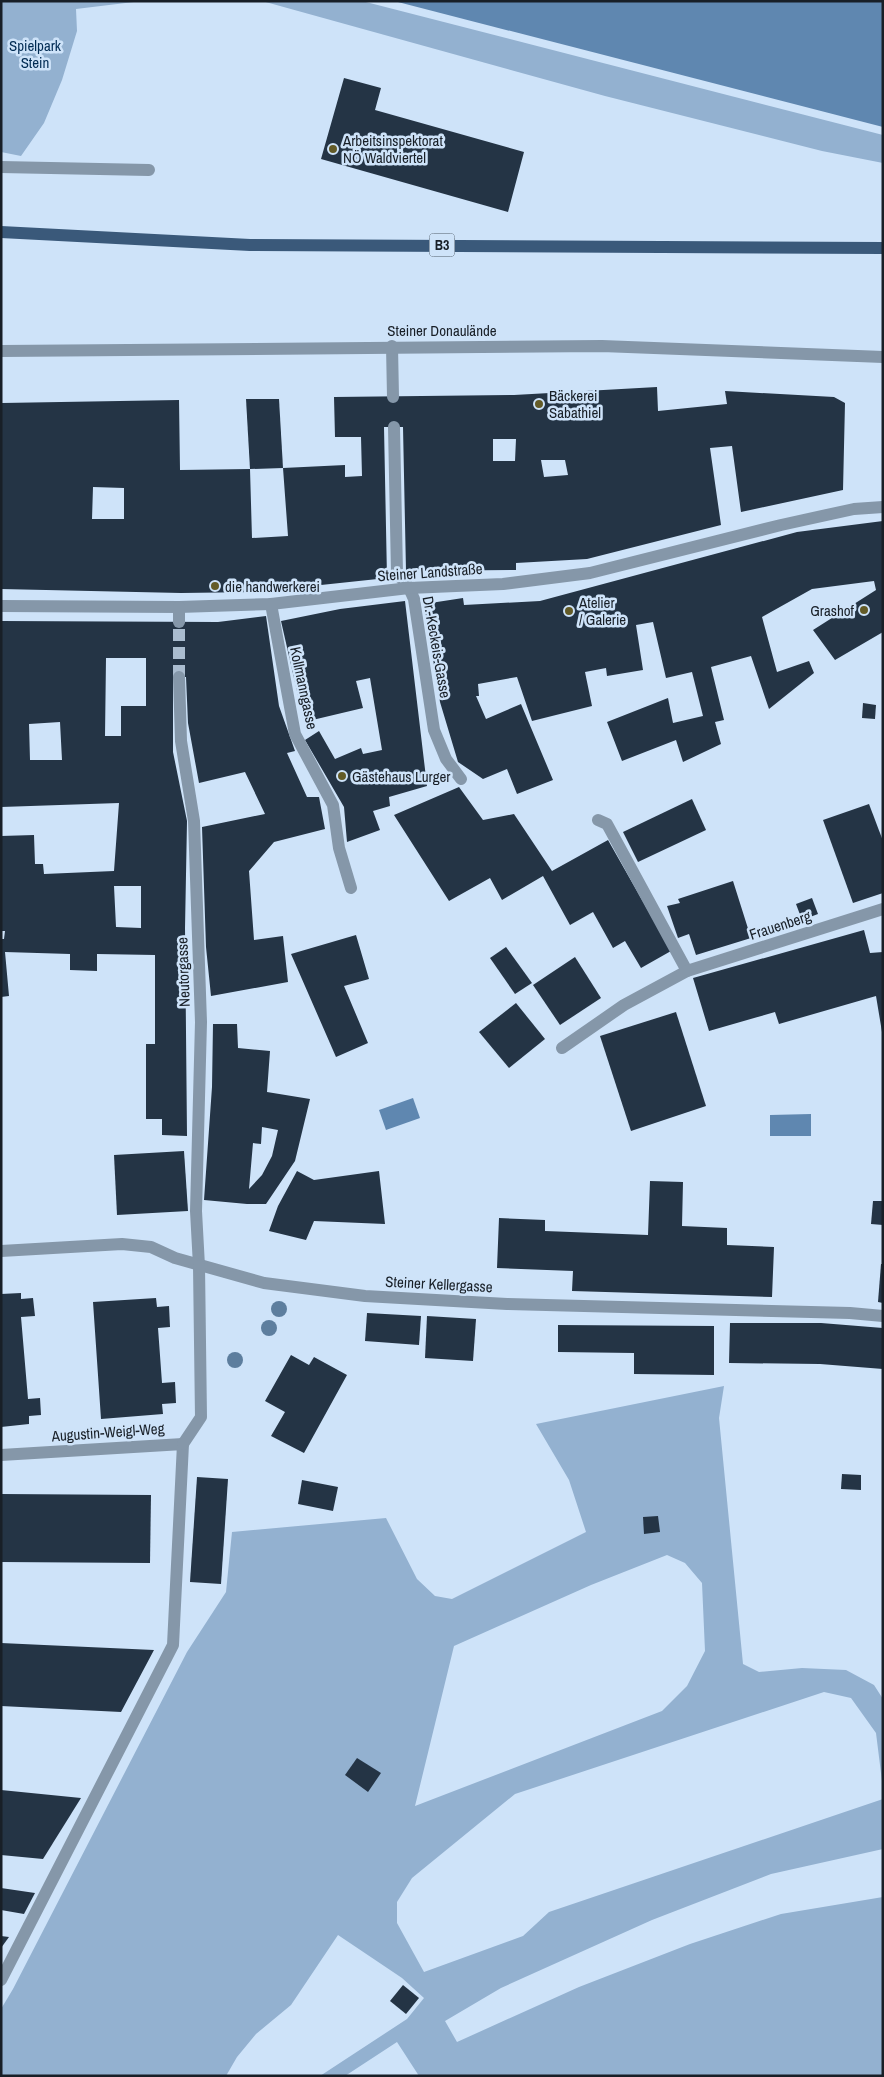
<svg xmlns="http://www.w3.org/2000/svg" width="884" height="2077" font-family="'Archivo Narrow',sans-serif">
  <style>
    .green { fill: #93b1d0; fill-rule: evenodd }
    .water { fill: #5f87b0 }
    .building { fill: #243445; fill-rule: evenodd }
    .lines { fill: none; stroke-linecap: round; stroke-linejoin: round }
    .minor-tunnel { stroke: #aabccf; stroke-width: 12; stroke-dasharray: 12 6; stroke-linecap: butt }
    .service { stroke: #8597a9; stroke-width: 12 }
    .minor { stroke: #8597a9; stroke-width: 12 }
    .primary { stroke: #3a597a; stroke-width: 12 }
    .tree { fill: #5d7e9e }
    .poi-dot { fill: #635b27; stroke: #cee3f9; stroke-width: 2 }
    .labels { text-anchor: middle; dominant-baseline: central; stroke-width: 5; stroke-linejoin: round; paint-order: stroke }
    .shield { fill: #cee3f9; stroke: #4f5a66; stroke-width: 1 }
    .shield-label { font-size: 14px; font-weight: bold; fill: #181f27 }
    .park-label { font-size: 15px; fill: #002b53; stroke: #cee3f9 }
    .poi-label { font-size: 15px; fill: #181f27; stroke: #cee3f9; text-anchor: start }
    .street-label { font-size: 15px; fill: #181f27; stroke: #cee3f9 }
  </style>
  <rect width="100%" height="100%" fill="#cee3f9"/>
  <!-- green -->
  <g class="green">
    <polygon points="1,1 142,1 76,9 77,31 62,80 44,123 21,156 1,152"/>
    <polygon points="262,1 362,1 883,135 883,163 822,151 605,96"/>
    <path d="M724,1386L719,1418L743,1664L759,1672L802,1668L846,1670L874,1685L883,1699V1789L876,1733L851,1698L824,1692L515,1794L412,1878L397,1902V1923L424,1972L523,1936L549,1912L883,1799V1849L771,1874L652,1920L501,1988L445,2021L457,2042L579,1987L690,1944L781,1914L883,1897V2076H419L397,2042L345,2076H320L407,2019L424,1998L402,1978L338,1935L291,2005L256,2034L237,2057L226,2076H1V2009L13,1989L187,1652L226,1592L232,1532L386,1518L417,1579L435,1596L452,1599L586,1532L569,1480L536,1424ZM667,1555L685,1563L702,1583L705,1651L687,1686L662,1711L415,1806L454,1646L591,1585Z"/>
  </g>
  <!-- water -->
  <g class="water">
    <polygon points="394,1 883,1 883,127"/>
    <polygon points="413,1098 420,1118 386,1130 379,1110"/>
    <polygon points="811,1114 811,1136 770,1136 770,1115"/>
  </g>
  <!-- building -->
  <g class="building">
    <polygon points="344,78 381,88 375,110 524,152 508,212 321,159"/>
    <path d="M657,387L658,411L727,404L725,391L834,397L845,403L843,490L741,512L732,446L710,448L721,525L587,559L516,563V570L406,571L403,427H384L387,578L255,592L181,593L1,589L2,403L179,400L180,470L250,469L252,538L288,536L283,468L345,465V477L362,476L361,437H335L334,397L514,395ZM493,439H516L515,461H493ZM541,460H565L568,475L544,477ZM93,487L124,488V519H92Z"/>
    <polygon points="246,399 279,399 283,468 250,469"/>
    <polygon points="883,521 883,632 835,660 813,630 876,590 874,581 812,589 762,617 777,672 809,661 814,673 769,709 751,656 711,667 724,720 715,722 721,744 683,762 676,740 622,761 607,722 668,698 673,723 703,716 692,672 666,678 653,622 636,625 643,670 607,676 606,668 585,672 592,706 532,721 517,677 478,684 479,696 476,696 486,719 521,704 553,780 517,794 507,769 483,779 458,762 440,702 424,604 463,598 464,605 540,601 797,532"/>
    <polygon points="405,601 427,786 389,797 390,806 373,811 380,830 347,842 344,807 305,740 319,731 335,759 361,748 363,754 382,750 370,678 356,681 363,708 304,722 281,621 340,609"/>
    <path d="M266,616L279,706L295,751L287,753L307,797H319L325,829L274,842L249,871L254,940L283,936L288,982L211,996L206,947L202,827L265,814L245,772L199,783L188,723L186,677H173V752L187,821L185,928L187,1136L162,1135V1119H146V1044H155V955L97,954V971L70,970V954L5,952L9,996L1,997V939H4L5,931H1V836L34,835L35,864H43L44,874L114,871L119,803L1,807V621L218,622ZM106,658H146V706H121V736H105ZM60,722L62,760H30L29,724ZM114,886H141V928L116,927Z"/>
    <polygon points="863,703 876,705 875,719 862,718"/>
    <polygon points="459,787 483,820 514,814 552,871 608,840 671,951 641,968 625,941 613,948 593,912 570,925 543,876 502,900 490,878 449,901 394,815"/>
    <polygon points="692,799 706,830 638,862 623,832"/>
    <polygon points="869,804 883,841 883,893 853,903 823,820"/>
    <polygon points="733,881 751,938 696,955 689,934 678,938 667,906 680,903 678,899"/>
    <polygon points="812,898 818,914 802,920 796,904"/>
    <polygon points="864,930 870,953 883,952 883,1038 876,996 779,1024 775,1012 709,1031 693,978"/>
    <polygon points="356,935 369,979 344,986 368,1043 336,1057 291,954"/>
    <polygon points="506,947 532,983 515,994 490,958"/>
    <polygon points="575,957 601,998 560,1025 533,985"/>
    <polygon points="516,1003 545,1039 509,1068 479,1032"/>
    <polygon points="676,1012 706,1106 631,1131 600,1036"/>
    <path d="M213,1024H237L238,1048L270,1051L267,1092L310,1099L295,1161L266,1204H247L204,1200L212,1087ZM262,1127L278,1130L272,1156L262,1175L249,1189L253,1143L261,1144Z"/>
    <polygon points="184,1151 188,1211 117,1215 114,1155"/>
    <polygon points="297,1171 314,1180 379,1171 385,1224 314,1221 306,1240 269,1231 278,1206"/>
    <polygon points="650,1181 683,1182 682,1226 727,1228 727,1245 774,1247 772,1297 572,1291 573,1271 497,1268 499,1218 545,1220 545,1231 648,1235"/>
    <polygon points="873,1201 883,1201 883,1225 871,1224"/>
    <polygon points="881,1264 883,1264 883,1303 878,1302"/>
    <polygon points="21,1293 21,1299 33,1298 35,1316 21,1317 28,1399 40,1398 41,1415 29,1416 29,1424 1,1427 1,1294"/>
    <polygon points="156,1298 157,1307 169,1306 170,1327 158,1328 162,1383 175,1382 176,1403 162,1404 163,1414 101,1419 93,1302"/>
    <polygon points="367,1313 421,1316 419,1345 365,1341"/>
    <polygon points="427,1316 476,1319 473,1361 425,1358"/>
    <polygon points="730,1323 821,1323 883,1328 883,1369 820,1364 729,1363"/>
    <polygon points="558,1325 714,1326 714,1375 634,1374 634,1353 558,1352"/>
    <polygon points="291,1355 309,1365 314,1357 347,1375 304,1453 271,1436 285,1412 265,1401"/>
    <polygon points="842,1474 861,1475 861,1490 841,1489"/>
    <polygon points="197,1477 228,1479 221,1584 190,1582"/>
    <polygon points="302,1480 338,1487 333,1511 298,1504"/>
    <polygon points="1,1494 151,1495 150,1563 1,1562"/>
    <polygon points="658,1516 660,1532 644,1534 643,1517"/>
    <polygon points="1,1643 44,1645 154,1650 121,1712 1,1706"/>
    <polygon points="357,1758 381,1773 368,1792 345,1775"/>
    <polygon points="1,1790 81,1798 43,1859 1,1855"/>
    <polygon points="1,1888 35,1893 24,1914 1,1910"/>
    <polygon points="1,1936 9,1937 1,1948"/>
    <polygon points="403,1985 419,1998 406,2014 390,2001"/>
  </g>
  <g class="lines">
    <!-- minor-tunnel -->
    <polyline class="minor-tunnel" points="179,677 179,622"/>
    <!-- service -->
    <g class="service">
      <polyline points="1,167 149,170"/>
      <polyline points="392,346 393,397"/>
      <polyline points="394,427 397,573 409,588"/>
      <polyline points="179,677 181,741 194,821 201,1022 196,1211 199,1266"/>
      <polyline points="598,820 607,824 687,971"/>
      <polyline points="1,1455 183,1444 173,1645 1,1980"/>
    </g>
    <!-- minor -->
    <g class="minor">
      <polyline points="1,351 602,346 883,357"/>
      <polyline points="409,588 414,599 434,730 446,759 461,779"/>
      <polyline points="271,604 295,734 333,805 339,848 351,888"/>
      <polyline points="1,606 179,607 271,604 409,588 503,584 590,573 781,525 854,509 883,507"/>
      <polyline points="179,607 179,622"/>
      <polyline points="562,1048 624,1005 687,971 883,909"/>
      <polyline points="1,1251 122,1244 151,1247 175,1258 264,1283 365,1296 507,1304 850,1313 883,1316"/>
      <polyline points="183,1444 201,1417 199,1266"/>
    </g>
    <!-- primary -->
    <polyline class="primary" points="1,232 250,245 883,248"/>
  </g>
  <!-- trees -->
  <g class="tree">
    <circle cx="279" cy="1309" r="8"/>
    <circle cx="269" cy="1328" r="8"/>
    <circle cx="235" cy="1360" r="8"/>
  </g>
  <!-- markers -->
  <g class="poi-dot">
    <circle cx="333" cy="149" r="5"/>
    <circle cx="539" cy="404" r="5"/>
    <circle cx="215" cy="586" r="5"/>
    <circle cx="864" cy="610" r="5"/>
    <circle cx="569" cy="611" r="5"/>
    <circle cx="342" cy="776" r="5"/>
  </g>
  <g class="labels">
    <!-- shield labels -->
    <rect class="shield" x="429.5" y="233.5" width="25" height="23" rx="4"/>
    <g class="shield-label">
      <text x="442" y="245">B3</text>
    </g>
    <!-- park labels -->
    <g class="park-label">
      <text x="35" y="45">Spielpark<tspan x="35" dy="17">Stein</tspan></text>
    </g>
    <!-- poi labels -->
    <g class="poi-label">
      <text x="343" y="140">Arbeitsinspektorat<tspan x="343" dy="17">NÖ Waldviertel</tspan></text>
      <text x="549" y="395">Bäckerei<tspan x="549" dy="17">Sabathiel</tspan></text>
      <text x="225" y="586">die handwerkerei</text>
      <text x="579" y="602">Atelier<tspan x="579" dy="17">/ Galerie</tspan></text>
      <text x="854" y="610" text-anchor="end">Grashof</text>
      <text x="352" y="776">Gästehaus Lurger</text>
    </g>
    <!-- street labels -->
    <g class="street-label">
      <text x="442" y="330">Steiner Donaulände</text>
      <text transform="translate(430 572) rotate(-4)">Steiner Landstraße</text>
      <text transform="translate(437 647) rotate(80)">Dr.-Keckeis-Gasse</text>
      <text transform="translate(304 688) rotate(78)">Kollmanngasse</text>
      <text transform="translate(780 925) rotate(-18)">Frauenberg</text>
      <text transform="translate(183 972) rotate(-92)">Neutorgasse</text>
      <text transform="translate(439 1284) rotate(3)">Steiner Kellergasse</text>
      <text transform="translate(108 1432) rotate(-4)">Augustin-Weigl-Weg</text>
    </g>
  </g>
  <!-- border -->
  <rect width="884" height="2077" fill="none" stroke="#181f27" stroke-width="5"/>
</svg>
